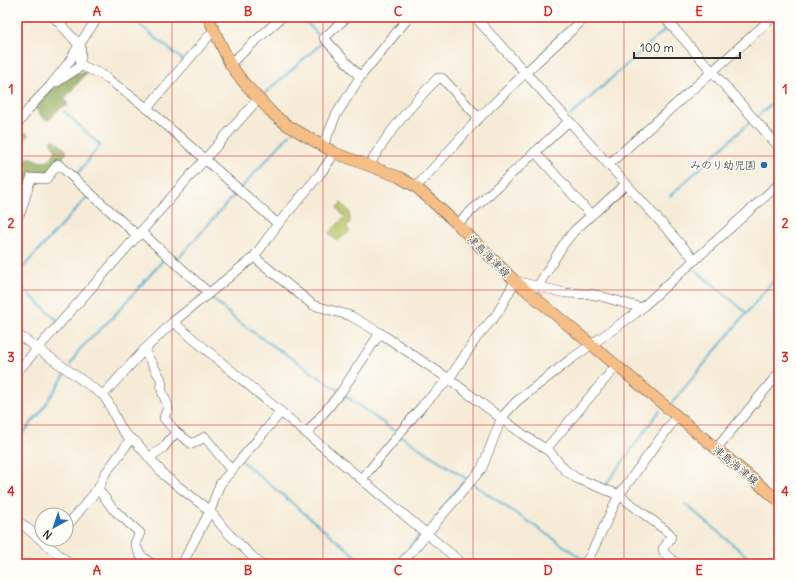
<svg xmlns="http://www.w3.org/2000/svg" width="796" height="581" font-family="Delius,'Klee One',sans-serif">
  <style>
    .green { fill: #bac769; stroke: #72794a }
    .forest { fill: #93ac5d; stroke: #5f6c44 }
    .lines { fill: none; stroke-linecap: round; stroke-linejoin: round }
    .stream { stroke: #4db0cc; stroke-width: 2 }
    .minor-casing { stroke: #494845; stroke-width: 10 }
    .major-casing { stroke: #494845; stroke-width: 12 }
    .minor { stroke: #fff; stroke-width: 9 }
    .major { stroke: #f6be87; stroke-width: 11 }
    .grid { fill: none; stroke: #d62828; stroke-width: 1; stroke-opacity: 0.55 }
    .poi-dot { fill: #1f6fb2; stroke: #fdfcf7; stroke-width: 1.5 }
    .labels { text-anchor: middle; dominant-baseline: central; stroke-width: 3; stroke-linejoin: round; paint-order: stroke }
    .poi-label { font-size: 11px; fill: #2b2b2b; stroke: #fdfcf7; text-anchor: end }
    .street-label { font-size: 11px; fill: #2b2b2b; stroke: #fdfcf7 }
    .neatline { fill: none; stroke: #d62828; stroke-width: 1.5 }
    .grid-label { font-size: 13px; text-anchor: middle; font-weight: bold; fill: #d62828 }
  </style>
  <rect width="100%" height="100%" fill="#fdfcf7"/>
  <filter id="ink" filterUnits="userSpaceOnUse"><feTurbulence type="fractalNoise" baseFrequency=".025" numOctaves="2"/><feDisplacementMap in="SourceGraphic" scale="8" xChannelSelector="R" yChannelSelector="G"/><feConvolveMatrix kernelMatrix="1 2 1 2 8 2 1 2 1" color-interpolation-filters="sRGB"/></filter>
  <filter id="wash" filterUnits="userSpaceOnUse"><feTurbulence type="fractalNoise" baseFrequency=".012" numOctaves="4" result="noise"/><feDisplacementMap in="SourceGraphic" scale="16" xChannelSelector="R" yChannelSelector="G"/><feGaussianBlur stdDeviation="0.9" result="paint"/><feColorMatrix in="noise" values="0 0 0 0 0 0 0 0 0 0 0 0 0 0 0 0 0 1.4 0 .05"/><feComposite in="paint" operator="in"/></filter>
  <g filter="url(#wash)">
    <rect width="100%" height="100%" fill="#f6ebd7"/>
    <!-- green -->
    <polygon class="green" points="341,203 349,211 350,222 346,227 350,231 337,241 329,233 345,217 337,208"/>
    <!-- forest -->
    <g class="forest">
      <path d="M87,72L65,98L68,106C59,106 55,113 50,119L46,120L41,116L34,106L50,90L77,73Z"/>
      <path d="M23,133H27L28,136L19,150L25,158H33L40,162L50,160L56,150L51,143V141L55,140L66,150V154C57,163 49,177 35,174L17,215V140Z"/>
    </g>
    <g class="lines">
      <!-- stream -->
      <g class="stream">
        <polyline points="134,17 140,25 184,61"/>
        <polyline points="302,17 321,38"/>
        <polyline points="673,22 679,17"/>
        <polyline points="485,23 492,17"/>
        <polyline points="264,94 323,42"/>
        <polyline points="64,111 100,145 76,176"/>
        <polyline points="570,116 668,27"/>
        <polyline points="758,116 779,97"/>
        <polyline points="241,188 290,134"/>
        <polyline points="670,196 751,121"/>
        <polyline points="177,260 237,192"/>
        <polyline points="694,269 747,313"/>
        <polyline points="17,274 89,195"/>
        <polyline points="17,283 58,321"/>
        <polyline points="210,296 237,321 338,390"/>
        <polyline points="70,365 79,350 112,318 166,257"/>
        <polyline points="343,394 397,433"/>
        <polyline points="671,404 779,274"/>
        <polyline points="401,436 467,479"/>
        <polyline points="17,440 40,413 66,373"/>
        <polyline points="243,462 365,564"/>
        <polyline points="769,483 779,471"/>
        <polyline points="473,484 583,559"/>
        <polyline points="605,486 660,410"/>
        <polyline points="685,504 756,564"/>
        <polyline points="440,511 463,482"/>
        <polyline points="410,546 420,534"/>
      </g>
    </g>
  </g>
  <g filter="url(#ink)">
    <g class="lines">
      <!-- minor casing -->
      <g class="minor-casing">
        <g id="minor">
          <polyline points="54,17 81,47 80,65 101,74 147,108 278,224"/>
          <polyline points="347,17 324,38 360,77"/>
          <polyline points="475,17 695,260"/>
          <polyline points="664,17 779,147"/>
          <polyline points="230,64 282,17"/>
          <polyline points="57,82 80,67 83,66"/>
          <polyline points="147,108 214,30"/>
          <polyline points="17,125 32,105 50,86 69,62 79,45 98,17"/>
          <polyline points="323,146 336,115 360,77 409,17"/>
          <polyline points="535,152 591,215"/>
          <polyline points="608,165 773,17"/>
          <path d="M369,166C387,133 412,104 438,78H442L479,118"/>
          <polyline points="416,187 479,118 525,73 586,17"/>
          <polyline points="17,218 21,211 31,178 46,179 58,164 138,236"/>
          <polyline points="457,224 569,121"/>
          <polyline points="141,232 209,293"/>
          <polyline points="254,257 313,305 351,316 380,333 449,379 525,436 549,451 565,470 576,478 619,495 669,533 671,536 670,539 663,549 664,553 677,564"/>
          <polyline points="538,286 563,245 574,231 626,184"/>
          <polyline points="173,322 463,564"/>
          <path d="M17,334L103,395C115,409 117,433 135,441L165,476L210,511L226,531L260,564"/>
          <path d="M144,350L161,379C162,383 161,387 162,391C163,396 167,401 168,407C168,411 164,414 164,418L176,432L192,444L205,437L231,470"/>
          <polyline points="17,372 258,99"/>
          <polyline points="103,395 144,350 173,322 254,257 278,224 320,174 335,153"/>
          <polyline points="307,433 341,392 380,333"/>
          <polyline points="546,449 616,366"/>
          <polyline points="716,449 779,373"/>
          <polyline points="150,457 163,448 176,432"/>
          <polyline points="362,479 423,405 449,379 477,337 497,314 515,281 565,293 590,294 600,296 642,308"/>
          <polyline points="98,489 113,509 140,533 135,543 140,555 152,564"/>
          <polyline points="17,520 70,564"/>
          <polyline points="66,527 98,489 105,474 131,439"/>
          <polyline points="182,564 210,511 220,484 281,412"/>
          <polyline points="401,564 482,468 502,417 517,401 571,359 636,313 779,184"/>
          <polyline points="583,564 589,558 619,495 677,416"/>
        </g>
      </g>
      <!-- major casing -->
      <g class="major-casing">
        <polyline id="major" points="208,17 230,64 244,83 274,115 287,125 335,153 399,177 416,187 457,224 515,281 779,501"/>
      </g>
      <!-- minor -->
      <use href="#minor" class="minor"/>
      <!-- major -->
      <use href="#major" class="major"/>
    </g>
  </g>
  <!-- grid -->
  <path class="grid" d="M172,17V564M323,17V564M473,17V564M624,17V564M17,156H779M17,290H779M17,425H779"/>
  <!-- markers -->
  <circle class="poi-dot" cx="764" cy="165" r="4"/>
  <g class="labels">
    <!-- poi labels -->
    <g class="poi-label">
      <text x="756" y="165">みのり幼児園</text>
    </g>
    <!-- street labels -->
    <g class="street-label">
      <text transform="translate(489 256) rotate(45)">津島海津線</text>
      <text transform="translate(736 465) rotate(40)">津島海津線</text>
    </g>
  </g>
  <!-- margin -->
  <rect width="796" height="581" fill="none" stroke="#fdfcf7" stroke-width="44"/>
  <!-- north arrow -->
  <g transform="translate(54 527) rotate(220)"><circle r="19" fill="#fdfcf7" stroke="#a9a8a5"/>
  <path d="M0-3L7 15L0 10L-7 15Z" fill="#1f6fb2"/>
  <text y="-6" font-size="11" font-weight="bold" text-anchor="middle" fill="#2b2b2b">N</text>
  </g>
  <!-- scale -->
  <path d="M634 52v6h106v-6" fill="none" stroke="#2b2b2b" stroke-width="2"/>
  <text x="640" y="52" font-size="12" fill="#2b2b2b" stroke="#fdfcf7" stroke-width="3" paint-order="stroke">100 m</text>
  <rect x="22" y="22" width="752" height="537" class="neatline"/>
  <g class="grid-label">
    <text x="97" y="16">A</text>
    <text x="248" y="16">B</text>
    <text x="398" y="16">C</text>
    <text x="548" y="16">D</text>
    <text x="699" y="16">E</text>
    <text x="11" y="94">1</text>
    <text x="785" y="94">1</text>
    <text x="11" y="228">2</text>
    <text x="785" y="228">2</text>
    <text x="11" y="362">3</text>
    <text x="785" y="362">3</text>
    <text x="11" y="496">4</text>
    <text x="785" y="496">4</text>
    <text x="97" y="575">A</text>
    <text x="248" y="575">B</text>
    <text x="398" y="575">C</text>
    <text x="548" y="575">D</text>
    <text x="699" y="575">E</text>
  </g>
</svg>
